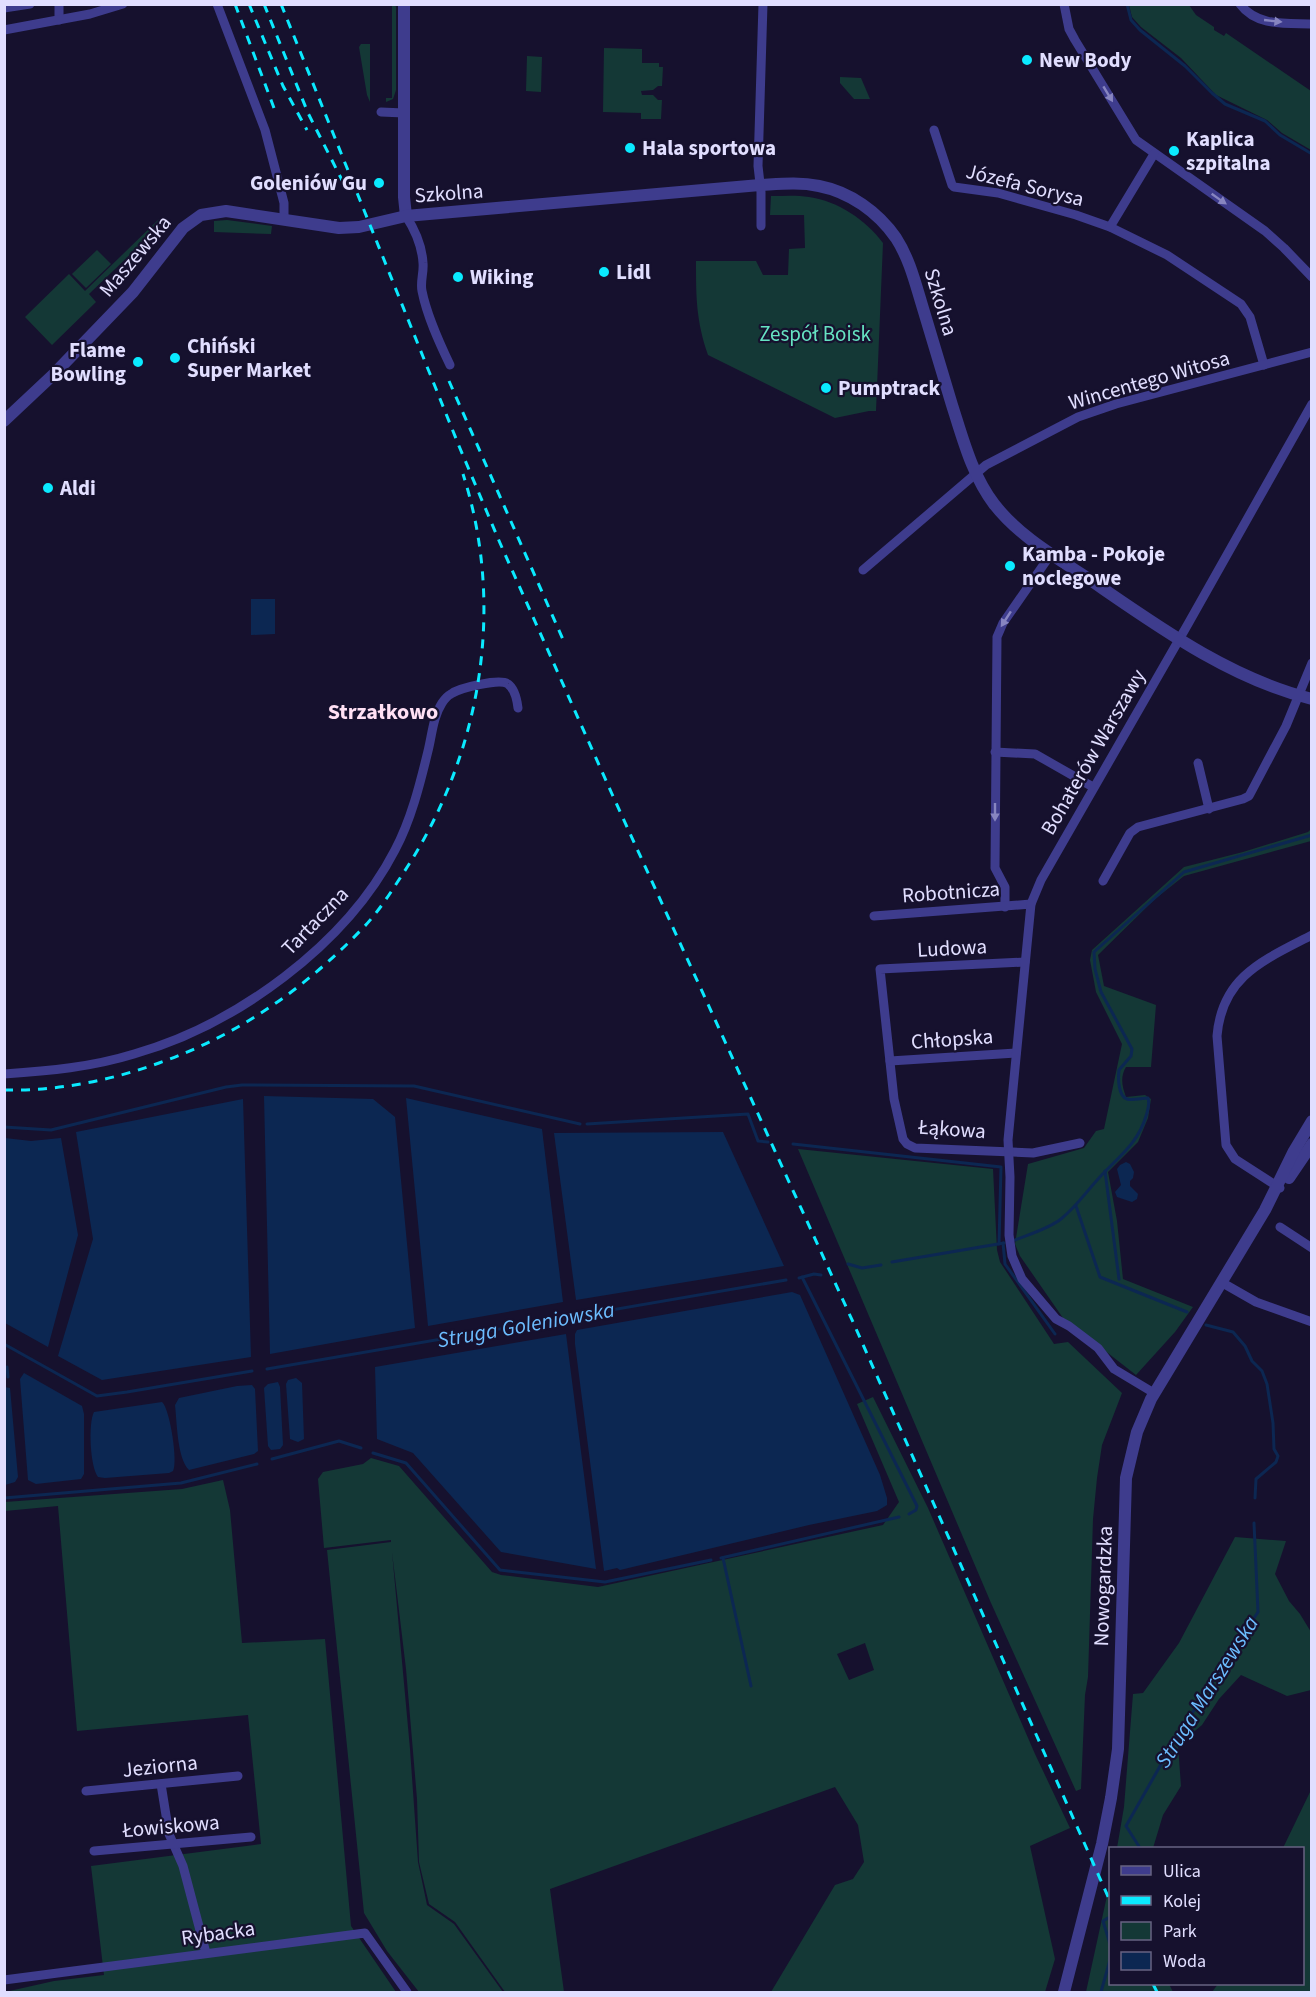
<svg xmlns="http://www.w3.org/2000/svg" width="1316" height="1997" font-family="'Source Sans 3',sans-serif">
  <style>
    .green { fill: #143836; fill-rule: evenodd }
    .water { fill: #0c2752 }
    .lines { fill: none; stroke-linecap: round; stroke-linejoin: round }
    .stream { stroke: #0c2752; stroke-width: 3 }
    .minor { stroke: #3e3c8d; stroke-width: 9 }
    .tertiary { stroke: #3e3c8d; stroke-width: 12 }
    .rail { stroke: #0aeaff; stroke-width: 3; stroke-dasharray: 9 8; stroke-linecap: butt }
    .oneway { fill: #8785c0 }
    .poi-dot { fill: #0aeaff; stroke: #16112e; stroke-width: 2 }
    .labels { text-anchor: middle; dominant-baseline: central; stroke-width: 4.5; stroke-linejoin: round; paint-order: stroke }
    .poi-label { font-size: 21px; font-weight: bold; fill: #e1deff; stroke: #16112e; text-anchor: start }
    .street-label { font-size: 21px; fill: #e1deff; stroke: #16112e }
    .park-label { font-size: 21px; fill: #66e3c2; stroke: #16112e }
    .neighbourhood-label { font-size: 22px; font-weight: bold; fill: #ffe0f4; stroke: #16112e }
    .water-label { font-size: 22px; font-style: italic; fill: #6cbdff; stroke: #16112e }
  </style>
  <rect width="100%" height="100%" fill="#16112e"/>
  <!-- green -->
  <g class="green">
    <polygon points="392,5 395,5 396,7 396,90 393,99 386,102 386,98 392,98"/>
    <polygon points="1129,5 1189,5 1196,15 1214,27 1214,30 1224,36 1226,33 1311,91 1311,150 1282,133 1267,120 1216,95 1181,58 1141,27 1132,17"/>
    <polygon points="361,44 370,44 370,102 367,95 359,47"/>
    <polygon points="604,48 642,49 642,63 659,63 659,67 663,67 662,86 658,86 653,90 641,91 642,95 653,95 658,100 662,100 661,119 641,119 641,113 603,112"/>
    <polygon points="527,56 542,57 541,92 526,91"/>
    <polygon points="840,77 861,78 870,99 854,99 840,83"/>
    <path d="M771,196C784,196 797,195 809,197C838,201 866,220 883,243L876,411H869L835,418L708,355C696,320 696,297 696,261H756L763,275H788L789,249L805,248L804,215H770Z"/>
    <polygon points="159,219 163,223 89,294 96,302 52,345 25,317 69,274 85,291"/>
    <polygon points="227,220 272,226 271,234 214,232 214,221"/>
    <polygon points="97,250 111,264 86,288 72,274"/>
    <path d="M1311,829V841L1184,876L1155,899L1098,955L1104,986L1156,1005L1151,1067H1126C1120,1077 1122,1086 1126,1097L1145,1095L1151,1099L1148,1118L1138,1142L1108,1172L1117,1221L1123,1279L1193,1307L1175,1332L1136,1375L1063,1318L1020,1256L1015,1244L1028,1164L1084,1148L1096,1131L1104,1129L1122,1044L1096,992L1090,960L1092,950L1184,867L1243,852L1308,832Z"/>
    <polygon points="798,1149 993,1169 997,1250 1000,1262 1054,1344 1068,1342 1122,1393 1102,1445 1097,1478 1093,1519 1088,1677 1085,1695 1081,1789 1076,1791 991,1603"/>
    <path d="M873,1397L928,1508L1035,1754L1070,1828L1030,1846L1055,1959L1045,1992H765H771L835,1885L853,1879L864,1862L858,1825L835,1787L550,1889L564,1992H505L455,1922L429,1904L419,1862L417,1799L406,1669L392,1552L410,1749L418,1862L427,1905L454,1924L503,1992H419L387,1951L364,1913L327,1550L391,1542V1540L324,1548L318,1479L323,1472L363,1464L371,1458L399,1466L492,1572L501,1575L598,1587L883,1525L899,1502L857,1404ZM865,1643L874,1670L849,1680L837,1654Z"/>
    <polygon points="223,1480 230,1510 242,1643 325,1639 351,1926 396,1992 5,1992 54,1981 104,1975 91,1866 261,1844 248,1715 77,1731 58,1506 5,1511 5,1502 182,1489"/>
    <polygon points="1235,1537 1286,1541 1275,1574 1289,1601 1300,1614 1311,1632 1311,1690 1287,1696 1241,1675 1219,1699 1202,1725 1178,1745 1181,1786 1163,1815 1153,1848 1117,1848 1124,1807 1133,1694 1143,1693 1179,1643"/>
    <polygon points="1311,1790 1311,1992 1212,1992 1218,1984 1302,1984 1302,1848 1283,1848"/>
    <polygon points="1110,1882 1110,1984 1169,1984 1173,1992 1086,1992"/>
  </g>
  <!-- water -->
  <g class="water">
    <polygon points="251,599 275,599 275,634 251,635"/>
    <polygon points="264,1096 373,1099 395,1117 415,1328 270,1354"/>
    <polygon points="406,1098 542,1129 563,1302 428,1326"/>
    <polygon points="243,1099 251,1357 102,1380 58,1356 93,1239 76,1132"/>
    <polygon points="723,1132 784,1266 576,1300 554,1133"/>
    <polygon points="5,1138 31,1141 61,1138 78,1235 48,1347 5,1323"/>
    <polygon points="1126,1162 1130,1164 1134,1172 1133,1178 1130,1181 1130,1186 1138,1194 1137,1199 1132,1202 1117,1197 1115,1192 1121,1185 1117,1169 1120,1165"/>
    <polygon points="792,1292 800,1295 880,1475 887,1498 887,1505 877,1511 809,1525 620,1570 617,1568 604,1571 575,1344 575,1334 577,1330"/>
    <polygon points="566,1334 596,1569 501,1552 413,1453 377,1439 375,1367"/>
    <polygon points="24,1373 82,1406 84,1414 84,1474 81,1479 36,1484 28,1480 20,1379"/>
    <polygon points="296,1378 302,1383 304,1439 298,1442 290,1439 286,1384 288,1380"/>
    <polygon points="278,1382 280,1387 283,1445 280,1449 271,1450 268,1446 264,1388 268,1384"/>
    <path d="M252,1385L255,1389L258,1451L254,1454L189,1470C177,1458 177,1422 175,1405L179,1398L237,1386Z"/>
    <polygon points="4,1387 10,1388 18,1477 15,1482 5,1485"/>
    <path d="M162,1402C170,1409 178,1462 173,1471L169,1473L105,1478L98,1477C90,1467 88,1423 94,1412Z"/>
  </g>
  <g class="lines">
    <!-- stream -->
    <g class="stream">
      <polyline points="1127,4 1131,20 1140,30 1185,66 1212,93 1225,104 1265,121 1280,135 1312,154"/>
      <polyline points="587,1124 748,1114 758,1141 768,1142"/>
      <polyline points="4,1127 51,1130 226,1087 242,1085 414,1086 580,1124"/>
      <polyline points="793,1144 1001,1167 999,1244"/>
      <polyline points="1105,1171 1119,1279"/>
      <polyline points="1076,1206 1100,1277 1187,1312"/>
      <path d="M1015,1240C1030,1234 1048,1229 1061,1219C1076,1207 1086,1192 1099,1178C1117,1158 1138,1144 1146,1116C1148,1110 1150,1104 1148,1098C1142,1098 1132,1101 1127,1099C1118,1096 1118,1078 1119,1070L1131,1056L1132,1049L1101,992L1095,969L1094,952L1184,872L1312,835"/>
      <polyline points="1003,1243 1005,1264 1055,1334"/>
      <polyline points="892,1262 1004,1243"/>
      <polyline points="848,1264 862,1268 881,1265"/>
      <polyline points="802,1277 917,1506 916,1510 909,1514"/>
      <polyline points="799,1278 814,1274 821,1275"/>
      <polyline points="1206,1325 1233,1332 1245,1346 1252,1361 1262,1371 1267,1384 1273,1423 1274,1449 1278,1456 1276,1462 1256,1479 1255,1498"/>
      <polyline points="4,1344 97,1396 127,1392 252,1371"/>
      <polyline points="7,1367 8,1377"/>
      <polyline points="267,1369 786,1280"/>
      <polyline points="373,1453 406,1463 500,1570 605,1582 711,1560"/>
      <polyline points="272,1459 339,1441 361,1448"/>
      <polyline points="4,1498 181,1483 257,1464"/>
      <polyline points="721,1558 899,1517"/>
      <polyline points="723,1558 751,1686"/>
      <polyline points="1140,1848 1126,1826 1176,1738 1258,1612 1254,1523"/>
      <polyline points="1108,1918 1103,1921 1110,1944"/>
      <polyline points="1101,1992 1110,1960"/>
    </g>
    <!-- minor -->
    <g class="minor">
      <polyline points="217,4 265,130 284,203 284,220"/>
      <polyline points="1064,4 1069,29 1075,40 1136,140 1265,231 1284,248 1312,277"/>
      <path d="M1240,4C1257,27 1287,23 1312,24"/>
      <polyline points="4,8 30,4"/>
      <polyline points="59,20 59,4"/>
      <polyline points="4,30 90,14 123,4"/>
      <polyline points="381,112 404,113"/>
      <polyline points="934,130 952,185 954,187 998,193 1076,215 1110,227 1167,255 1241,304 1250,317 1264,365"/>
      <path d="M406,216C415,230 422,246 423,263C424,272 420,282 422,291C427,316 439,342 450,365"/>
      <polyline points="761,226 761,192 758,166 763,4"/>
      <polyline points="1110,227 1154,154"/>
      <polyline points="863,570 986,465 1078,417 1116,404 1312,352"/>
      <polyline points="995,752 1035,754 1093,787"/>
      <polyline points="1198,763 1209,809"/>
      <polyline points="1103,881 1130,833 1138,827 1243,799 1249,796 1286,726 1312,663"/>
      <polyline points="1005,907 1005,887 995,868 997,637 1003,623 1051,554"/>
      <polyline points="874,916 1031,904"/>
      <polyline points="1025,962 880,969 894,1099 903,1139 907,1144 915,1148 1033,1153 1080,1143"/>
      <polyline points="890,1061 1016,1053"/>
      <path d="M4,1074C49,1071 92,1067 134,1054C236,1025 346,945 395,850C411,820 420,784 428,751C432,735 433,717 442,703C444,700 447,696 451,694C459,688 500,678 508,684C515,689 517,700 518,708"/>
      <path d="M1280,1188L1235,1159L1226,1145L1217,1036C1222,976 1264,960 1312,935"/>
      <polyline points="1280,1227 1312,1248"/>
      <polyline points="1221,1282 1256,1302 1312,1322"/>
      <polyline points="1154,1393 1114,1369 1098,1348 1069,1326 1056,1319 1022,1279 1012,1256 1009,1235 1010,1177 1008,1140 1031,904 1041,880 1188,624 1312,404"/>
      <polyline points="161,1784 169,1834 183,1866 206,1953"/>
      <polyline points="86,1791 238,1776"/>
      <polyline points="94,1851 251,1837"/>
      <polyline points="4,1980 365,1933 407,1992"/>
    </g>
    <!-- tertiary -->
    <g class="tertiary">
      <polyline points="404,4 404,197 406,216"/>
      <path d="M4,421L55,373L133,292L183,228L201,215L226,211L339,228L359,227L406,216L760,185C780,184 799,182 819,186C850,192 878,212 896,238C909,258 915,282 922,305C932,338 942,371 952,405C963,439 972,475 994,504C1018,535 1054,556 1086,577C1156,625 1228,678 1312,699"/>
      <polyline points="1289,1178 1312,1144"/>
      <polyline points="1064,1992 1102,1844 1111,1798 1118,1749 1126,1478 1137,1432 1151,1399 1265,1210 1294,1151 1312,1121"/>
    </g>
    <!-- rail -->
    <g class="rail">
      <polyline points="235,4 274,108"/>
      <polyline points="249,4 283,86 307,130"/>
      <polyline points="264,4 308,113 346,188"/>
      <polyline points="281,4 459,446 500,543 612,794 853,1322 1110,1901"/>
      <polyline points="449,381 565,644"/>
      <path d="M4,1090C58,1091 109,1081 159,1063C238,1035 303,990 361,930C378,913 391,892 404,872C481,755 506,608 463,474"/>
      <polyline points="1153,1984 1157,1992"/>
    </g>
  </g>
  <!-- one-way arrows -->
  <defs><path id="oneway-solid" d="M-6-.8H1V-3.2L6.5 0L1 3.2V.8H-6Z" transform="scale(1.5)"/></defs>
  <g class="oneway">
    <use href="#oneway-solid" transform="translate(1273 21) rotate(6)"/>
    <use href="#oneway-solid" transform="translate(1108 94) rotate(59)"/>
    <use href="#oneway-solid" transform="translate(1219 199) rotate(35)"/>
    <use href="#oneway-solid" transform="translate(1006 619) rotate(123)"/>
    <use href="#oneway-solid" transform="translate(995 812) rotate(90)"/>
  </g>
  <!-- markers -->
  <g class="poi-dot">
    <circle cx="1027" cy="60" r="6"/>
    <circle cx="630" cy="148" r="6"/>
    <circle cx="1174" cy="151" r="6"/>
    <circle cx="379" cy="183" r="6"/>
    <circle cx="604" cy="272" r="6"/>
    <circle cx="458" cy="277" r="6"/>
    <circle cx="175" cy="358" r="6"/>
    <circle cx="138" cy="362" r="6"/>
    <circle cx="826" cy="388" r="6"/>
    <circle cx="48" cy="488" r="6"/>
    <circle cx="1010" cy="566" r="6"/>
  </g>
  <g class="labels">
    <!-- poi labels -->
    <g class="poi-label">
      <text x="1039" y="60">New Body</text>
      <text x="1186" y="139">Kaplica<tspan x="1186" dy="24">szpitalna</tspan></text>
      <text x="642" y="148">Hala sportowa</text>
      <text x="367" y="183" text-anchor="end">Goleniów Gu</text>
      <text x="616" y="272">Lidl</text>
      <text x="470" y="277">Wiking</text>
      <text x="187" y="346">Chiński<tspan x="187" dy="24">Super Market</tspan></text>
      <text x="126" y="350" text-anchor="end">Flame<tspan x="126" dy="24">Bowling</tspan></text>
      <text x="838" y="388">Pumptrack</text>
      <text x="60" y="488">Aldi</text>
      <text x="1022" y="554">Kamba - Pokoje<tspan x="1022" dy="24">noclegowe</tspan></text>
    </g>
    <!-- street labels -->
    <g class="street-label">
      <text transform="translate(1025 185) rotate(14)">Józefa Sorysa</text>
      <text transform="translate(449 193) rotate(-4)">Szkolna</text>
      <text transform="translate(135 256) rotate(-50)">Maszewska</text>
      <text transform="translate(941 302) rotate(73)">Szkolna</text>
      <text transform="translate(1149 380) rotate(-16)">Wincentego Witosa</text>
      <text transform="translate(1093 752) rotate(-60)">Bohaterów Warszawy</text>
      <text transform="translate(951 892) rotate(-4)">Robotnicza</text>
      <text transform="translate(315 921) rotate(-46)">Tartaczna</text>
      <text transform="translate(952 948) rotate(-3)">Ludowa</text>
      <text transform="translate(952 1039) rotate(-4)">Chłopska</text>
      <text transform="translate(952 1129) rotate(4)">Łąkowa</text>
      <text transform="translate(1103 1586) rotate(-88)">Nowogardzka</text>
      <text transform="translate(160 1766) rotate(-6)">Jeziorna</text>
      <text transform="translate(171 1826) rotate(-5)">Łowiskowa</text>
      <text transform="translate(218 1933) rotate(-8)">Rybacka</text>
    </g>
    <!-- park labels -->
    <g class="park-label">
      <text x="815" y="334">Zespół Boisk</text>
    </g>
    <!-- neighbourhood labels -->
    <g class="neighbourhood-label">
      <text x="383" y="712">Strzałkowo</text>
    </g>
    <!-- water labels -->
    <g class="water-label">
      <text transform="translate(526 1325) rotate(-10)">Struga Goleniowska</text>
      <text transform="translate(1207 1692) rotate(-58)">Struga Marszewska</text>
    </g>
  </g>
  <!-- border -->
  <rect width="1316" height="1997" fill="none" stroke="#e1deff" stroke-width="12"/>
  <!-- legend -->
  <rect x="1109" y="1847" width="195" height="138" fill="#16112e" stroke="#676382" stroke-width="1.5"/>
  <rect x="1121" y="1866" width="30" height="9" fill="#3e3c8d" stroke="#676382" stroke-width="1.5"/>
  <text x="1163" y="1877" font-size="18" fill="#e1deff">Ulica</text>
  <rect x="1121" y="1896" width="30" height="9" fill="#0aeaff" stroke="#676382" stroke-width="1.5"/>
  <text x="1163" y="1907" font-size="18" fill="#e1deff">Kolej</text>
  <rect x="1121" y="1922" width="30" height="18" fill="#143836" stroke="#676382" stroke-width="1.5"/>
  <text x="1163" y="1937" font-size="18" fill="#e1deff">Park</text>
  <rect x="1121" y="1952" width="30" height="18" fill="#0c2752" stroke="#676382" stroke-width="1.5"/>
  <text x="1163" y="1967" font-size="18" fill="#e1deff">Woda</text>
</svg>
